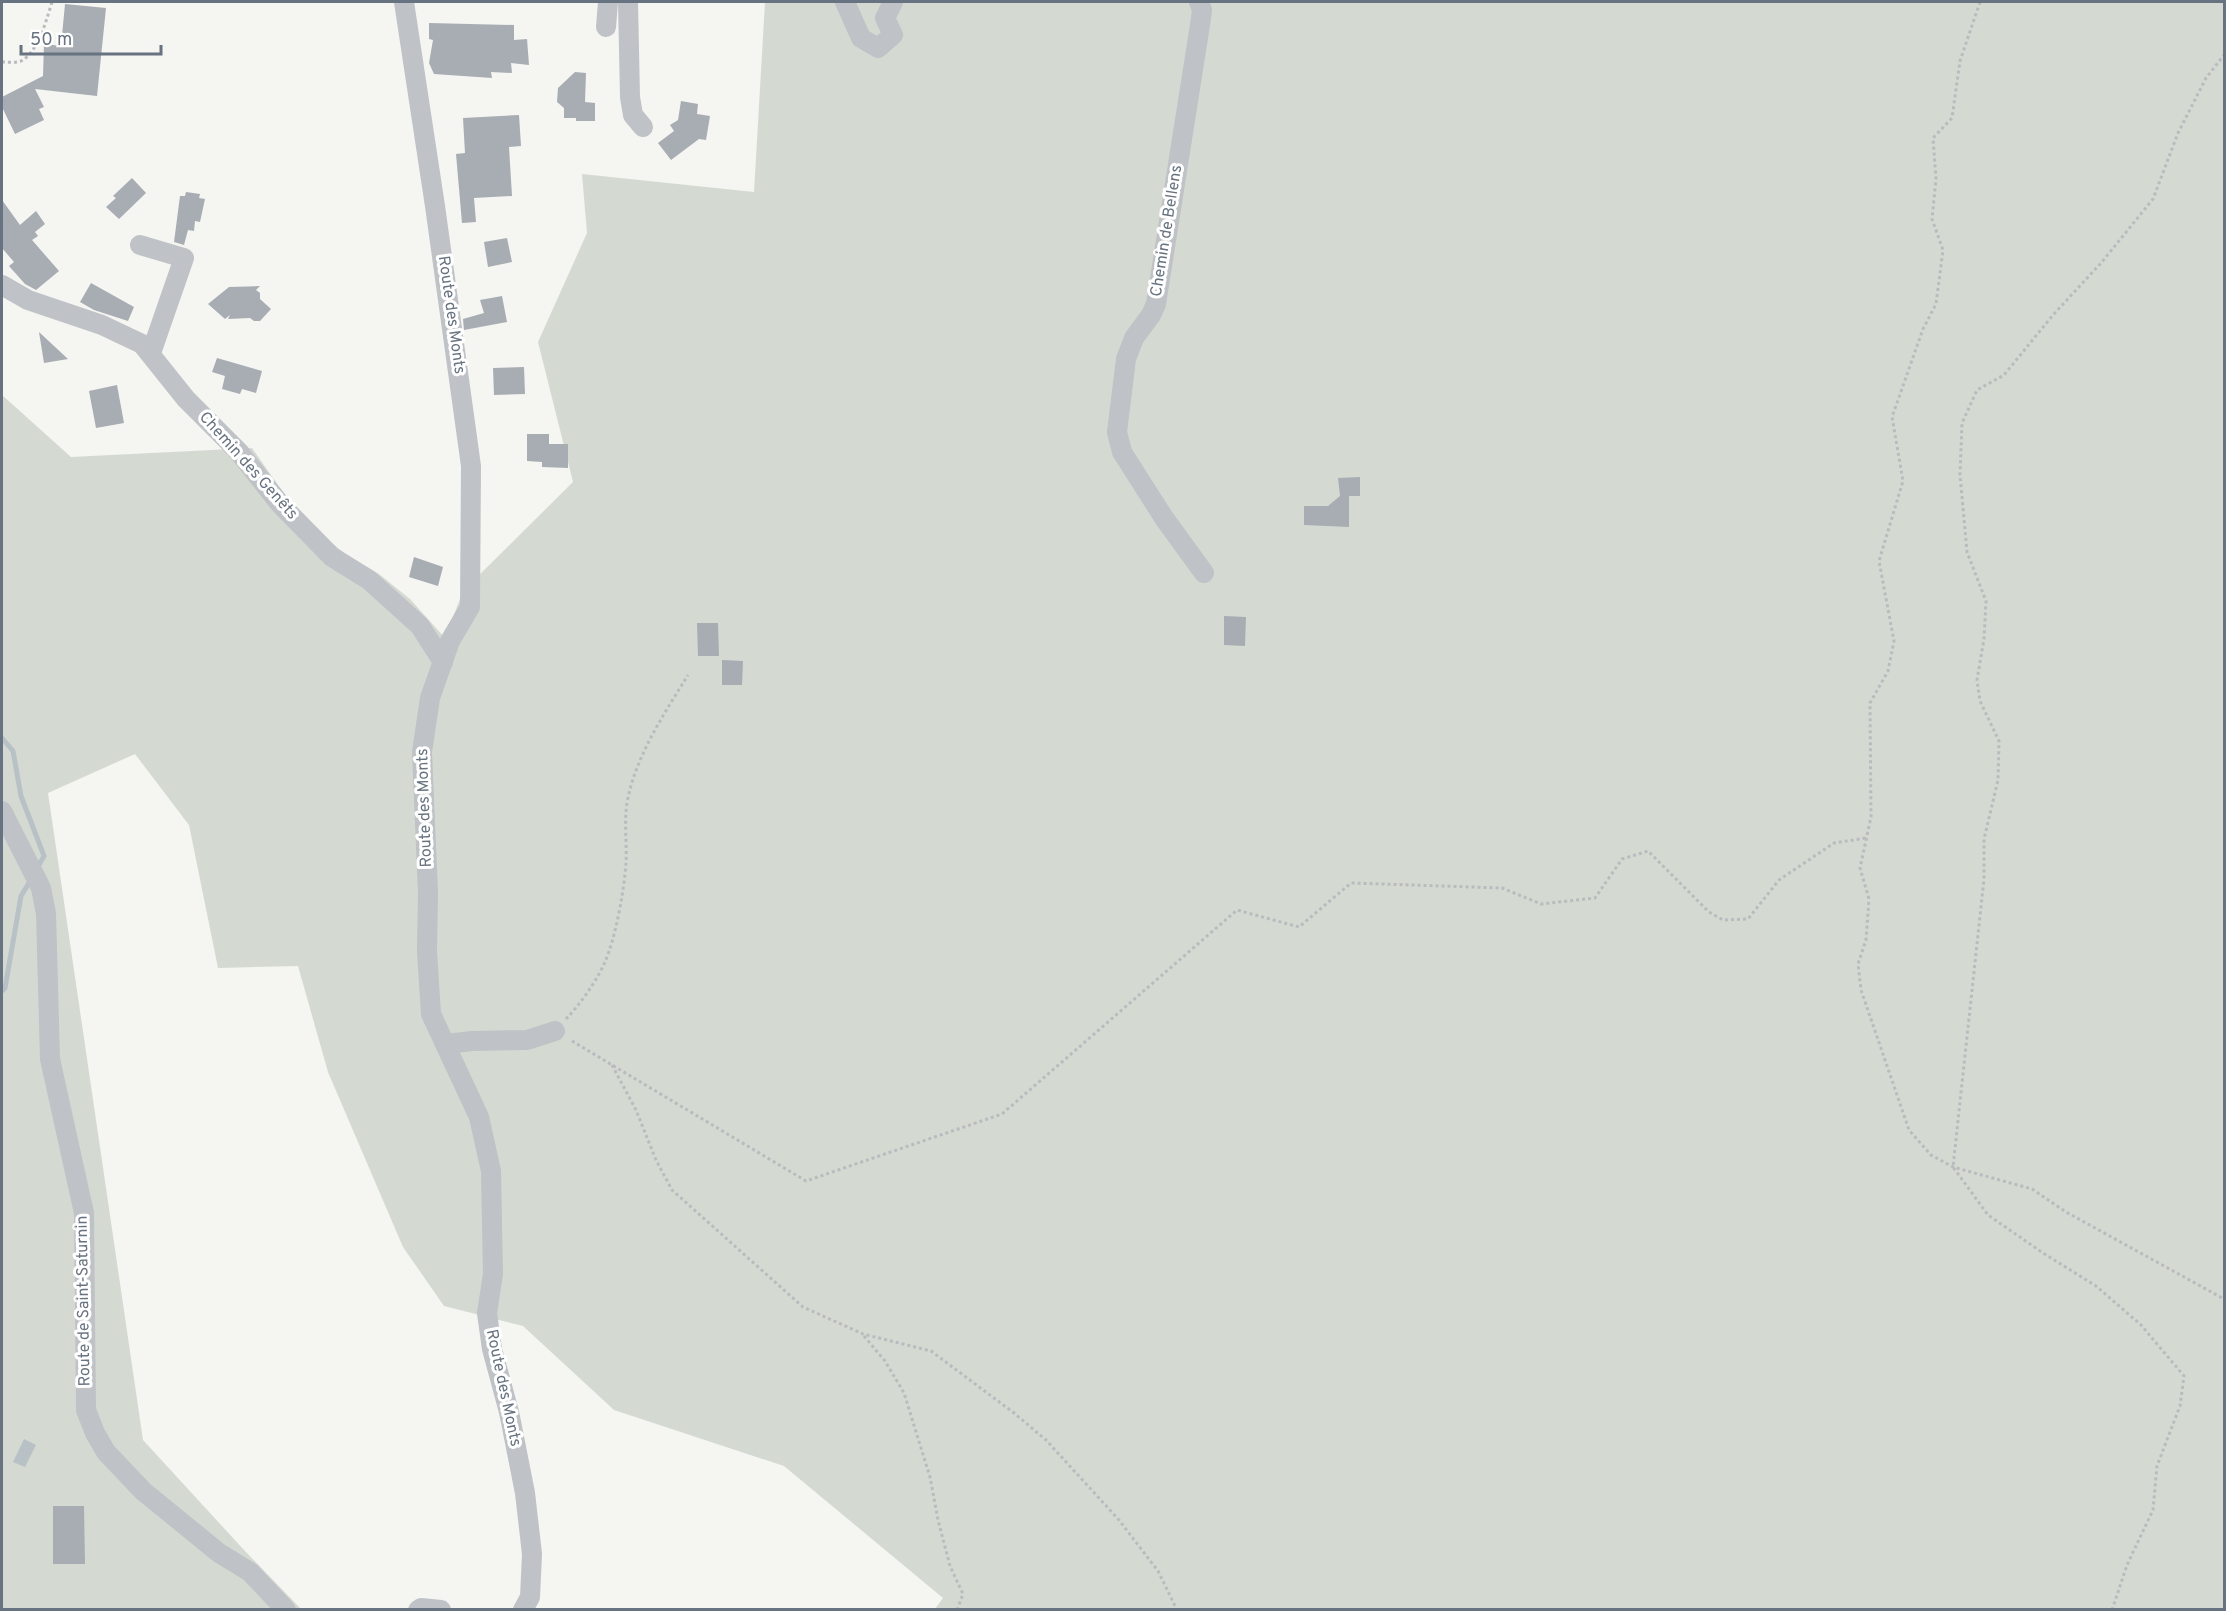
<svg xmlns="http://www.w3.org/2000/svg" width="2226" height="1611" font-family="Overpass,sans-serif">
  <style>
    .green { fill: #d4dad2 }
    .water { fill: #b8c1c6 }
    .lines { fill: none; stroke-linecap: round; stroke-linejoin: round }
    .stream { stroke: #b8c1c6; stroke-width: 5 }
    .building { fill: #a7adb2 }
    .path { stroke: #b9bbbe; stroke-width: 3; stroke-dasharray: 3 3; stroke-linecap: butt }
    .minor { stroke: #bfc2c6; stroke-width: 20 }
    .labels { text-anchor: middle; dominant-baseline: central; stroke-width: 6; stroke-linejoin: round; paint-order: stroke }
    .street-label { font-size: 16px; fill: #677380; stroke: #fff }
  </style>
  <rect width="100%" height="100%" fill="#f5f5f2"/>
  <!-- green -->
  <polygon class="green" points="765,2 2224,2 2224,1609 935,1609 943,1598 784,1466 614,1410 523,1326 444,1306 403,1247 328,1072 298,966 218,968 189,825 135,754 48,793 143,1440 244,1550 301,1609 2,1609 2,395 71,457 252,448 305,524 346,554 379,574 410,599 445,638 463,591 573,482 538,342 587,233 582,174 754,192"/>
  <!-- water -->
  <polygon class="water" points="24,1439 36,1445 25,1467 13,1462"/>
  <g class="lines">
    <!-- stream -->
    <g class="stream">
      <polyline points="2,738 13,751 21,796 44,856 36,870"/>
      <polyline points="2,991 5,988 21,896 32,878"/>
    </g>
  </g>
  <!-- building -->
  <g class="building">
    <polygon points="65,4 106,8 97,96 35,89 44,107 39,109 44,120 15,134 2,107 2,97 43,76 44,44 61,46"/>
    <polygon points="429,23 514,25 514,40 527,39 529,65 511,63 512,73 491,72 492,78 434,74 429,63 433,40 429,39"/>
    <polygon points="575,72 586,73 585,102 595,103 595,121 576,121 576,118 564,118 564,108 557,102 558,88"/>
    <polygon points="681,101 698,104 697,114 710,116 706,140 699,139 671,160 658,143 674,131 670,125 678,120"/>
    <polygon points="519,115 521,146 509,147 512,196 474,198 476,222 462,223 456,154 465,153 463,118"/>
    <polygon points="132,178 146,193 119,219 106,207 116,198 113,196"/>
    <polygon points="186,192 200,194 199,198 205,199 200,222 195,221 194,231 188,230 184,245 174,242 180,196 185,196"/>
    <polygon points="2,200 20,225 36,211 45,224 35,232 38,236 32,240 59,271 36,290 25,284 9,266 14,262 2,248"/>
    <polygon points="507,238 512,262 488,267 484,242"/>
    <polygon points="91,283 134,307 128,321 94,310 80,302"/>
    <polygon points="260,286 256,290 260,293 260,299 271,309 260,321 254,321 250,318 228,319 230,315 225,319 208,304 229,287"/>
    <polygon points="502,296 507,322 464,330 463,319 484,313 480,300"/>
    <polygon points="39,332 68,359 44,363"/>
    <polygon points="217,358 262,371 256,393 242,389 240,394 222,389 225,376 212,372"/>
    <polygon points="524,367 525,394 494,395 493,368"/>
    <polygon points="117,385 124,423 96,428 89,391"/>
    <polygon points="527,434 549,434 549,444 568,444 568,468 542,467 542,462 527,461"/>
    <polygon points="1360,477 1360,496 1349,496 1349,527 1304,525 1304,506 1328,506 1340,496 1338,478"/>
    <polygon points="414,557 443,567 438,586 409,577"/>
    <polygon points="1224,616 1246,617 1245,646 1224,645"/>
    <polygon points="697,623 718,623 719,656 698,656"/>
    <polygon points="722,660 743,661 742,685 722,685"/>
    <polygon points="53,1506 84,1506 85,1564 53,1564"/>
  </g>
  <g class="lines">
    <!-- path -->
    <g class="path">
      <polyline points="1980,2 1960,61 1952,118 1933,138 1936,179 1932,219 1943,250 1936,304 1923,329 1892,417 1903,481 1879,561 1894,641 1888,671 1870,703 1871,817 1860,868 1869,899 1866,940 1858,964 1861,990 1909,1130 1931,1155 1953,1167 2032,1189 2066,1212 2224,1299"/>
      <path d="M2,62C8,62 15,63 21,61C38,53 47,18 52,2"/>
      <path d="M566,1019C581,1003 596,982 605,962C616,936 624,891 626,863C627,843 624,822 627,803C635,757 664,714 688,675"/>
      <polyline points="572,1041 806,1181 1002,1114 1237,910 1299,927 1351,883 1502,888 1541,904 1595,898 1622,859 1648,851 1709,912 1723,920 1748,919 1779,880 1834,843 1866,838"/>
      <polyline points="612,1065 636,1110 656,1160 672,1190 803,1307 863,1334 931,1351 1014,1413 1046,1440 1119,1520 1158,1571 1177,1610"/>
      <polyline points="864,1336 885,1361 904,1393 930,1477 938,1520 950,1566 963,1594 957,1610"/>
      <polyline points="2112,1610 2127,1565 2153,1510 2157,1466 2180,1406 2184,1376 2141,1325 2096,1286 2043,1253 1988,1215 1953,1167 1984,879 1984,839 1998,780 1999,741 1980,701 1977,680 1984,639 1986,601 1967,552 1960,475 1962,423 1977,390 2004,375 2053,315 2101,263 2153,199 2178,133 2206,78 2224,55"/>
    </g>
    <!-- minor -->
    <g class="minor">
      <polyline points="404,2 435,206 471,466 470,607 450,641 430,698 422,752 428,893 427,951 431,1014 479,1117 491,1171 493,1274 487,1313 492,1349 509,1412 525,1493 532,1554 530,1597 523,1610"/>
      <polyline points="628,2 630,97 633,115 643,127"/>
      <polyline points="845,2 861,38 878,48 893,35 885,18 893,2"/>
      <polyline points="1199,2 1202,10 1200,25 1156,304 1151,315 1134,338 1126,359 1117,432 1122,452 1164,518 1204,573"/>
      <polyline points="606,27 608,2"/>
      <polyline points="140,245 184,258 151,353"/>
      <polyline points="2,285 28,300 102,325 142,344 186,399 239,452 280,504 332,557 369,580 420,626 443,662"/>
      <polyline points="2,811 41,888 46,913 50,1059 84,1213 86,1410 95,1433 106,1452 143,1491 219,1553 250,1572 286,1610"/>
      <polyline points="446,1044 472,1041 527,1040 555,1031"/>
      <polyline points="418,1610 421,1608 441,1610"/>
    </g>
  </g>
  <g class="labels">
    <!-- street labels -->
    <g class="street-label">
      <text transform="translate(1167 231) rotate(-81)">Chemin de Bellens</text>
      <text transform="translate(451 315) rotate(82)">Route des Monts</text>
      <text transform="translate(248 466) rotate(48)">Chemin des Genêts</text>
      <text transform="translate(425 808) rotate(-92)">Route des Monts</text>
      <text transform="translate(84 1301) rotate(-91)">Route de Saint-Saturnin</text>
      <text transform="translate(503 1388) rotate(78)">Route des Monts</text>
    </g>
  </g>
  <!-- border -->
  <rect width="2226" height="1611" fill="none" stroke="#677380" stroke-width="6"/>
  <!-- scale -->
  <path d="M21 45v9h140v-9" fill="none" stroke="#677380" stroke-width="3"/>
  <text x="30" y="45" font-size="18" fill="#677380" stroke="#ffffff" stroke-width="4.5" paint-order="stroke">50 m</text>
</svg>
